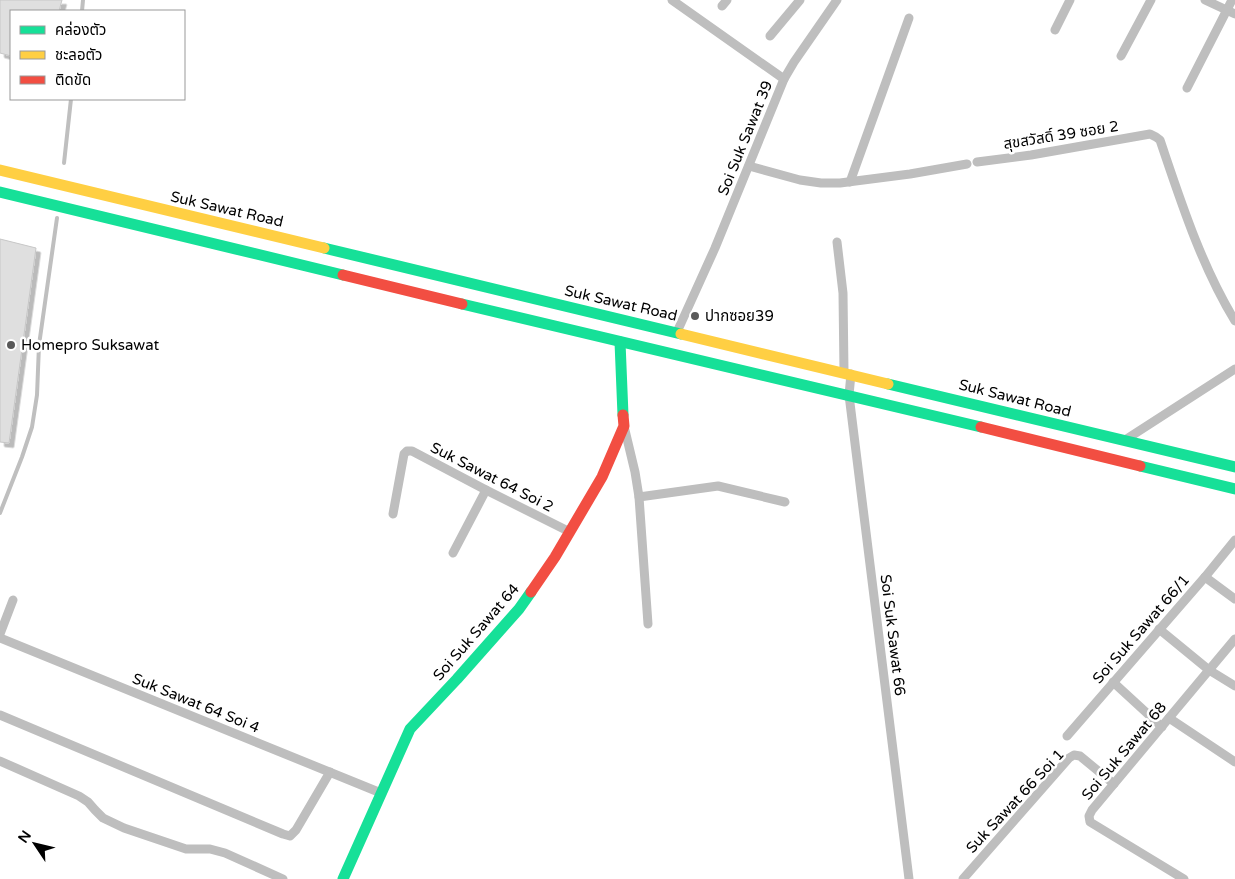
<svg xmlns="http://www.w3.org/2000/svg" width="1235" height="879" font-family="'Varela Round','Noto Sans Thai',sans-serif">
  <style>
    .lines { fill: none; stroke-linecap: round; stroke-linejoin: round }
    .stream { stroke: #bfbfbf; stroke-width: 4 }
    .building { fill: #dfdfdf; stroke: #c7c7c7; filter: url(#shadow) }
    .street { stroke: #bebebe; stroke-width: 9 }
    .fast { stroke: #16e098; stroke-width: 11 }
    .slow { stroke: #ffcf43; stroke-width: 11 }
    .jam { stroke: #f24e42; stroke-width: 11 }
    .poi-dot { fill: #595959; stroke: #fff; stroke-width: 2 }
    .labels { text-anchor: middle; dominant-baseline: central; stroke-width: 5; stroke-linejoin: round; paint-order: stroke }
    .street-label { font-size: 15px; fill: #000; stroke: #fff }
    .poi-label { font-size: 15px; fill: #000; stroke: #fff; text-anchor: start }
  </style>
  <defs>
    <filter id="shadow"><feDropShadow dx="4.5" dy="4.5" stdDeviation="0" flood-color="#0004"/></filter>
  </defs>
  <rect width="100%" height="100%" fill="#fff"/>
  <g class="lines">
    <!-- stream -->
    <g class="stream">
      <polyline points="82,11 83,0"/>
      <polyline points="64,163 71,99"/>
      <polyline points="0,513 22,457 32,427 37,395 39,345 57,218"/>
    </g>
  </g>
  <!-- building -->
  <g class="building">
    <polygon points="0,0 62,0 59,11 11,11 11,56 0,53"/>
    <polygon points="0,239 36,248 9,443 0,442"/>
  </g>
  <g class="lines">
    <!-- street -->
    <g class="street">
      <polyline points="672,0 784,79 715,248 677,332"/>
      <polyline points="1205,0 1235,14"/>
      <polyline points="722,6 727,0"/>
      <polyline points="1055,30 1070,0"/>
      <polyline points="770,36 800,0"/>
      <polyline points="1121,56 1151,0"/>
      <polyline points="784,79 794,62 837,0"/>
      <polyline points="1187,88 1232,0"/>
      <path d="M977,162L1031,155L1150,134L1156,137L1160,140C1181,202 1201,265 1235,321"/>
      <polyline points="749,166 800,180 821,183 840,183 910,174 967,164"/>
      <polyline points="850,182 909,18"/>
      <polyline points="837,242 843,293 844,372"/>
      <polyline points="851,374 849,395 909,879"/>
      <polyline points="624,426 635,472 639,497 718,486 785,502"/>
      <polyline points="1125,440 1235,369"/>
      <polyline points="639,497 648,624"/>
      <polyline points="393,514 404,454 407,451 412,451 486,490 570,532"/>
      <polyline points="453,553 486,490"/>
      <polyline points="1205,577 1235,599"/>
      <polyline points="1159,629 1209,670 1235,686"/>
      <polyline points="0,634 13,600"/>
      <polyline points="0,638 381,793"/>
      <polyline points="1113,682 1162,727"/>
      <polyline points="0,715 283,834 290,836 296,830 330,772"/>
      <polyline points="1169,718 1235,762"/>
      <polyline points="1067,736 1205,577 1235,540"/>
      <polyline points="0,761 79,796 88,802 95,810 103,818 124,828 186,849 210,849 225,853 283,879"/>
      <polyline points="963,879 1069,758 1074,755 1080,756 1114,784"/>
      <polyline points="1184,879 1090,822 1089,816 1092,810 1235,639"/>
    </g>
    <!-- fast -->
    <g class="fast">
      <polyline points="0,192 343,275"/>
      <polyline points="324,248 681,334"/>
      <polyline points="462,304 981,427"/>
      <polyline points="620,342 623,415"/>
      <polyline points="888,384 1235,467"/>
      <polyline points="1140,466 1235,489"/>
      <polyline points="343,879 410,729 457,679 519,609 531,592"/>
    </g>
    <!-- slow -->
    <g class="slow">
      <polyline points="0,170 324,248"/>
      <polyline points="681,334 888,384"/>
    </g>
    <!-- jam -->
    <g class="jam">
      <polyline points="343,275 462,304"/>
      <polyline points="981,427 1140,466"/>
      <polyline points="531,592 555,557 602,477 624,426 623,415"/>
    </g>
  </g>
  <!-- markers -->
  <g class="poi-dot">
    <circle cx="695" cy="316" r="5"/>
    <circle cx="11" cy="345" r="5"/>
  </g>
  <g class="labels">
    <!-- street labels -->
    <g class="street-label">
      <text transform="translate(1061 135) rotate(-9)">สุขสวัสดิ์ 39 ซอย 2</text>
      <text transform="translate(745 138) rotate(-68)">Soi Suk Sawat 39</text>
      <text transform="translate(227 209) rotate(13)">Suk Sawat Road</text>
      <text transform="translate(621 303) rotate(13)">Suk Sawat Road</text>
      <text transform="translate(1015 398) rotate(14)">Suk Sawat Road</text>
      <text transform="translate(492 477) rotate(27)">Suk Sawat 64 Soi 2</text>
      <text transform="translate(1141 629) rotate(-49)">Soi Suk Sawat 66/1</text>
      <text transform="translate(476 632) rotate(-49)">Soi Suk Sawat 64</text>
      <text transform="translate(893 635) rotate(83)">Soi Suk Sawat 66</text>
      <text transform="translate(196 703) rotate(22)">Suk Sawat 64 Soi 4</text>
      <text transform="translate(1124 751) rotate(-50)">Soi Suk Sawat 68</text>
      <text transform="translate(1015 801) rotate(-47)">Suk Sawat 66 Soi 1</text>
    </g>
    <!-- poi labels -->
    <g class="poi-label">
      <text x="705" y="316">ปากซอย39</text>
      <text x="21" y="345">Homepro Suksawat</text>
    </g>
  </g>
  <!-- legend -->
  <rect x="10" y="10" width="175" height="90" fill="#ffffff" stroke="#999999"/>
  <rect x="20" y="26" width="25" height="8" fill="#16e098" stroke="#999999"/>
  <text x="55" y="35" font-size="15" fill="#000000">คล่องตัว</text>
  <rect x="20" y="51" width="25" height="8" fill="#ffcf43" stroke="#999999"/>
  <text x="55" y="60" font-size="15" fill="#000000">ชะลอตัว</text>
  <rect x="20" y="76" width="25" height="8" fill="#f24e42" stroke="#999999"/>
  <text x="55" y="85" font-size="15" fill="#000000">ติดขัด</text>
  <!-- north arrow -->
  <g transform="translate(35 844) rotate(305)" stroke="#ffffff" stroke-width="4" paint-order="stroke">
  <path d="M0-4L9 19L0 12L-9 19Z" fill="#000000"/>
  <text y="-8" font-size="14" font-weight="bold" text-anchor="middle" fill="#000000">N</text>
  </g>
</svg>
